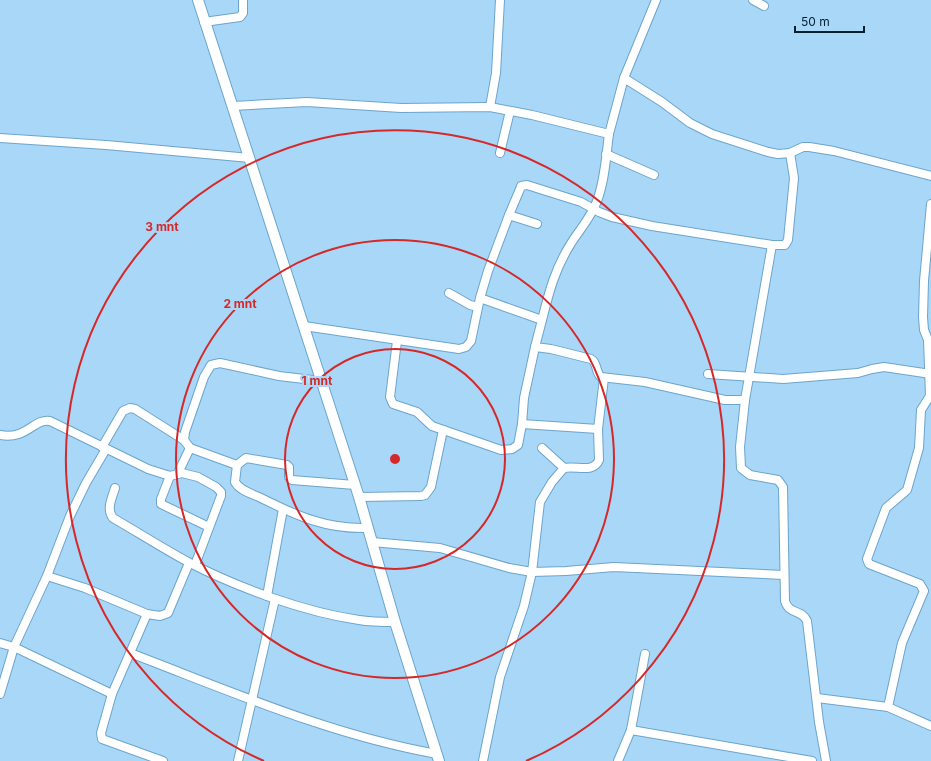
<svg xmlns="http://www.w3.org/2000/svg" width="931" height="761" font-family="Inter,sans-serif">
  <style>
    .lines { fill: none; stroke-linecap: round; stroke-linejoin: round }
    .minor-casing { stroke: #6ba5cc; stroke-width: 10 }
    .tertiary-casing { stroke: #6ba5cc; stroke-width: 12 }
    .minor { stroke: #fff; stroke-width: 8 }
    .tertiary { stroke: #fff; stroke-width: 10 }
    .ring { fill: none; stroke: #d62828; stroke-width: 2 }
    .centre { fill: #d62828; stroke: #a8d7f8; stroke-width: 2 }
    .ring-label { font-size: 12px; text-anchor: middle; font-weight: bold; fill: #d62828; stroke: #a8d7f8; stroke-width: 4; stroke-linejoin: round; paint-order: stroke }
  </style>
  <rect width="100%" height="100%" fill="#a8d7f8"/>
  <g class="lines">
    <!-- minor casing -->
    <g class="minor-casing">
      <g id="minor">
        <polyline points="753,0 764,6"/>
        <polyline points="204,22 240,17 243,13 243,0"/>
        <polyline points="624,78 656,0"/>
        <polyline points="233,106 307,102 401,108 490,107 532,115 609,134 624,78 662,102 690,123 712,134 768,152 778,154 790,153 803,147 809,147 834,151 931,176"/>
        <polyline points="490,107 496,73 500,0"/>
        <polyline points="0,138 106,145 250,158"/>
        <polyline points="500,153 510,111"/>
        <path d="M790,153L794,178L788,240L785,245H772L745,400L740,447L741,468L750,475L778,480L783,487L785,601C789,615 802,609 807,621L819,722L826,761"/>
        <polyline points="606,154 654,175"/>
        <polyline points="509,215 520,189 521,186 527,185 581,202 599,212 612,217 652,226 772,245"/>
        <polyline points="449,293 470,305 478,307"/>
        <polyline points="480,298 488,271 509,215 537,224"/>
        <path d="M542,320C549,292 555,269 570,245C579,230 591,218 597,201C605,180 606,156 609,134"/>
        <path d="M304,326L459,349L466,347L471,341L480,298L542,320L535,347L551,349L591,359C598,363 595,372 601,377L645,382L725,400H745"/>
        <polyline points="397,341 390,397 393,404 417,412 432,426 501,450 512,449 518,445 522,424 598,429 604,378"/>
        <polyline points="708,374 783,379 858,373 872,369 884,367 931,374"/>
        <polyline points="522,424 524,398 535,347"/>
        <path d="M0,435C27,440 34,418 50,421L148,469L170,476L182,473L198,477L216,487L221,492V496L195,565"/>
        <polyline points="102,447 123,411 130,408 135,409 184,440"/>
        <polyline points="190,448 184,440 185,432 204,377 211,365 220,363 279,376 321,381"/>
        <polyline points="542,448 564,468"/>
        <path d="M237,465L235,482C240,491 253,494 261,498C297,516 326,529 367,528"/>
        <polyline points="178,473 190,448 234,464 237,465 246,458 287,465 289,467 289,477 292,480 355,485"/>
        <polyline points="170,476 161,499 161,504 209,527"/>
        <path d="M115,488C112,498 106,509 113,518C139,533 164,549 190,563C239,588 304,612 359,620C371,622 383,622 395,622"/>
        <polyline points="359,497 421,496 425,495 431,487 443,430"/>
        <polyline points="372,542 440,548 509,568 532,572 566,571 614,567 784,575"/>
        <polyline points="47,576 85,588 147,614"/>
        <polyline points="267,596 283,509"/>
        <polyline points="0,643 14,647 112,694 147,614 160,616 168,613 189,563"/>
        <path d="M130,653C230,691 330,735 437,754"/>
        <polyline points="0,694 14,647 47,576 70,516 86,483 106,449"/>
        <polyline points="112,694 101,733 102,739 163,761"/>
        <polyline points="817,698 888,707 931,726"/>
        <polyline points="888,707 902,643 924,591 920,584 869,564 867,559 886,508 907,490 919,448 921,410 930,396 928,340 924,330 923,317 924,281 931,204"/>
        <polyline points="631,730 812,761"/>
        <polyline points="238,761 275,599"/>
        <path d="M483,761L500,677L524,606L532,572L540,502L552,482L564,468C576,465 593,474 599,460L598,429"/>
        <polyline points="618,761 631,730 645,654"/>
      </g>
    </g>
    <!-- tertiary casing -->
    <g class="tertiary-casing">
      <polyline id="tertiary" points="198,0 359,497 395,622 439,761"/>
    </g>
    <!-- minor -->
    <use href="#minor" class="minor"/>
    <!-- tertiary -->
    <use href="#tertiary" class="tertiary"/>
  </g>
  <!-- distance rings -->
  <g class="ring">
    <circle cx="395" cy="459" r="110"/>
    <circle cx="395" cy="459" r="219"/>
    <path d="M264 761A329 329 0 1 1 526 761"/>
  </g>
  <circle cx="395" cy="459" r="6" class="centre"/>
  <g class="ring-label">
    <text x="162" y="231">3 mnt</text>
    <text x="240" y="308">2 mnt</text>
    <text x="317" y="385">1 mnt</text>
  </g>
  <!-- scale -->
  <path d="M795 26v6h69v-6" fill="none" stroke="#071f2e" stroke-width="2"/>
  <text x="801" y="26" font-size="12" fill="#071f2e" stroke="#a8d7f8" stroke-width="3" paint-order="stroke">50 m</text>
</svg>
